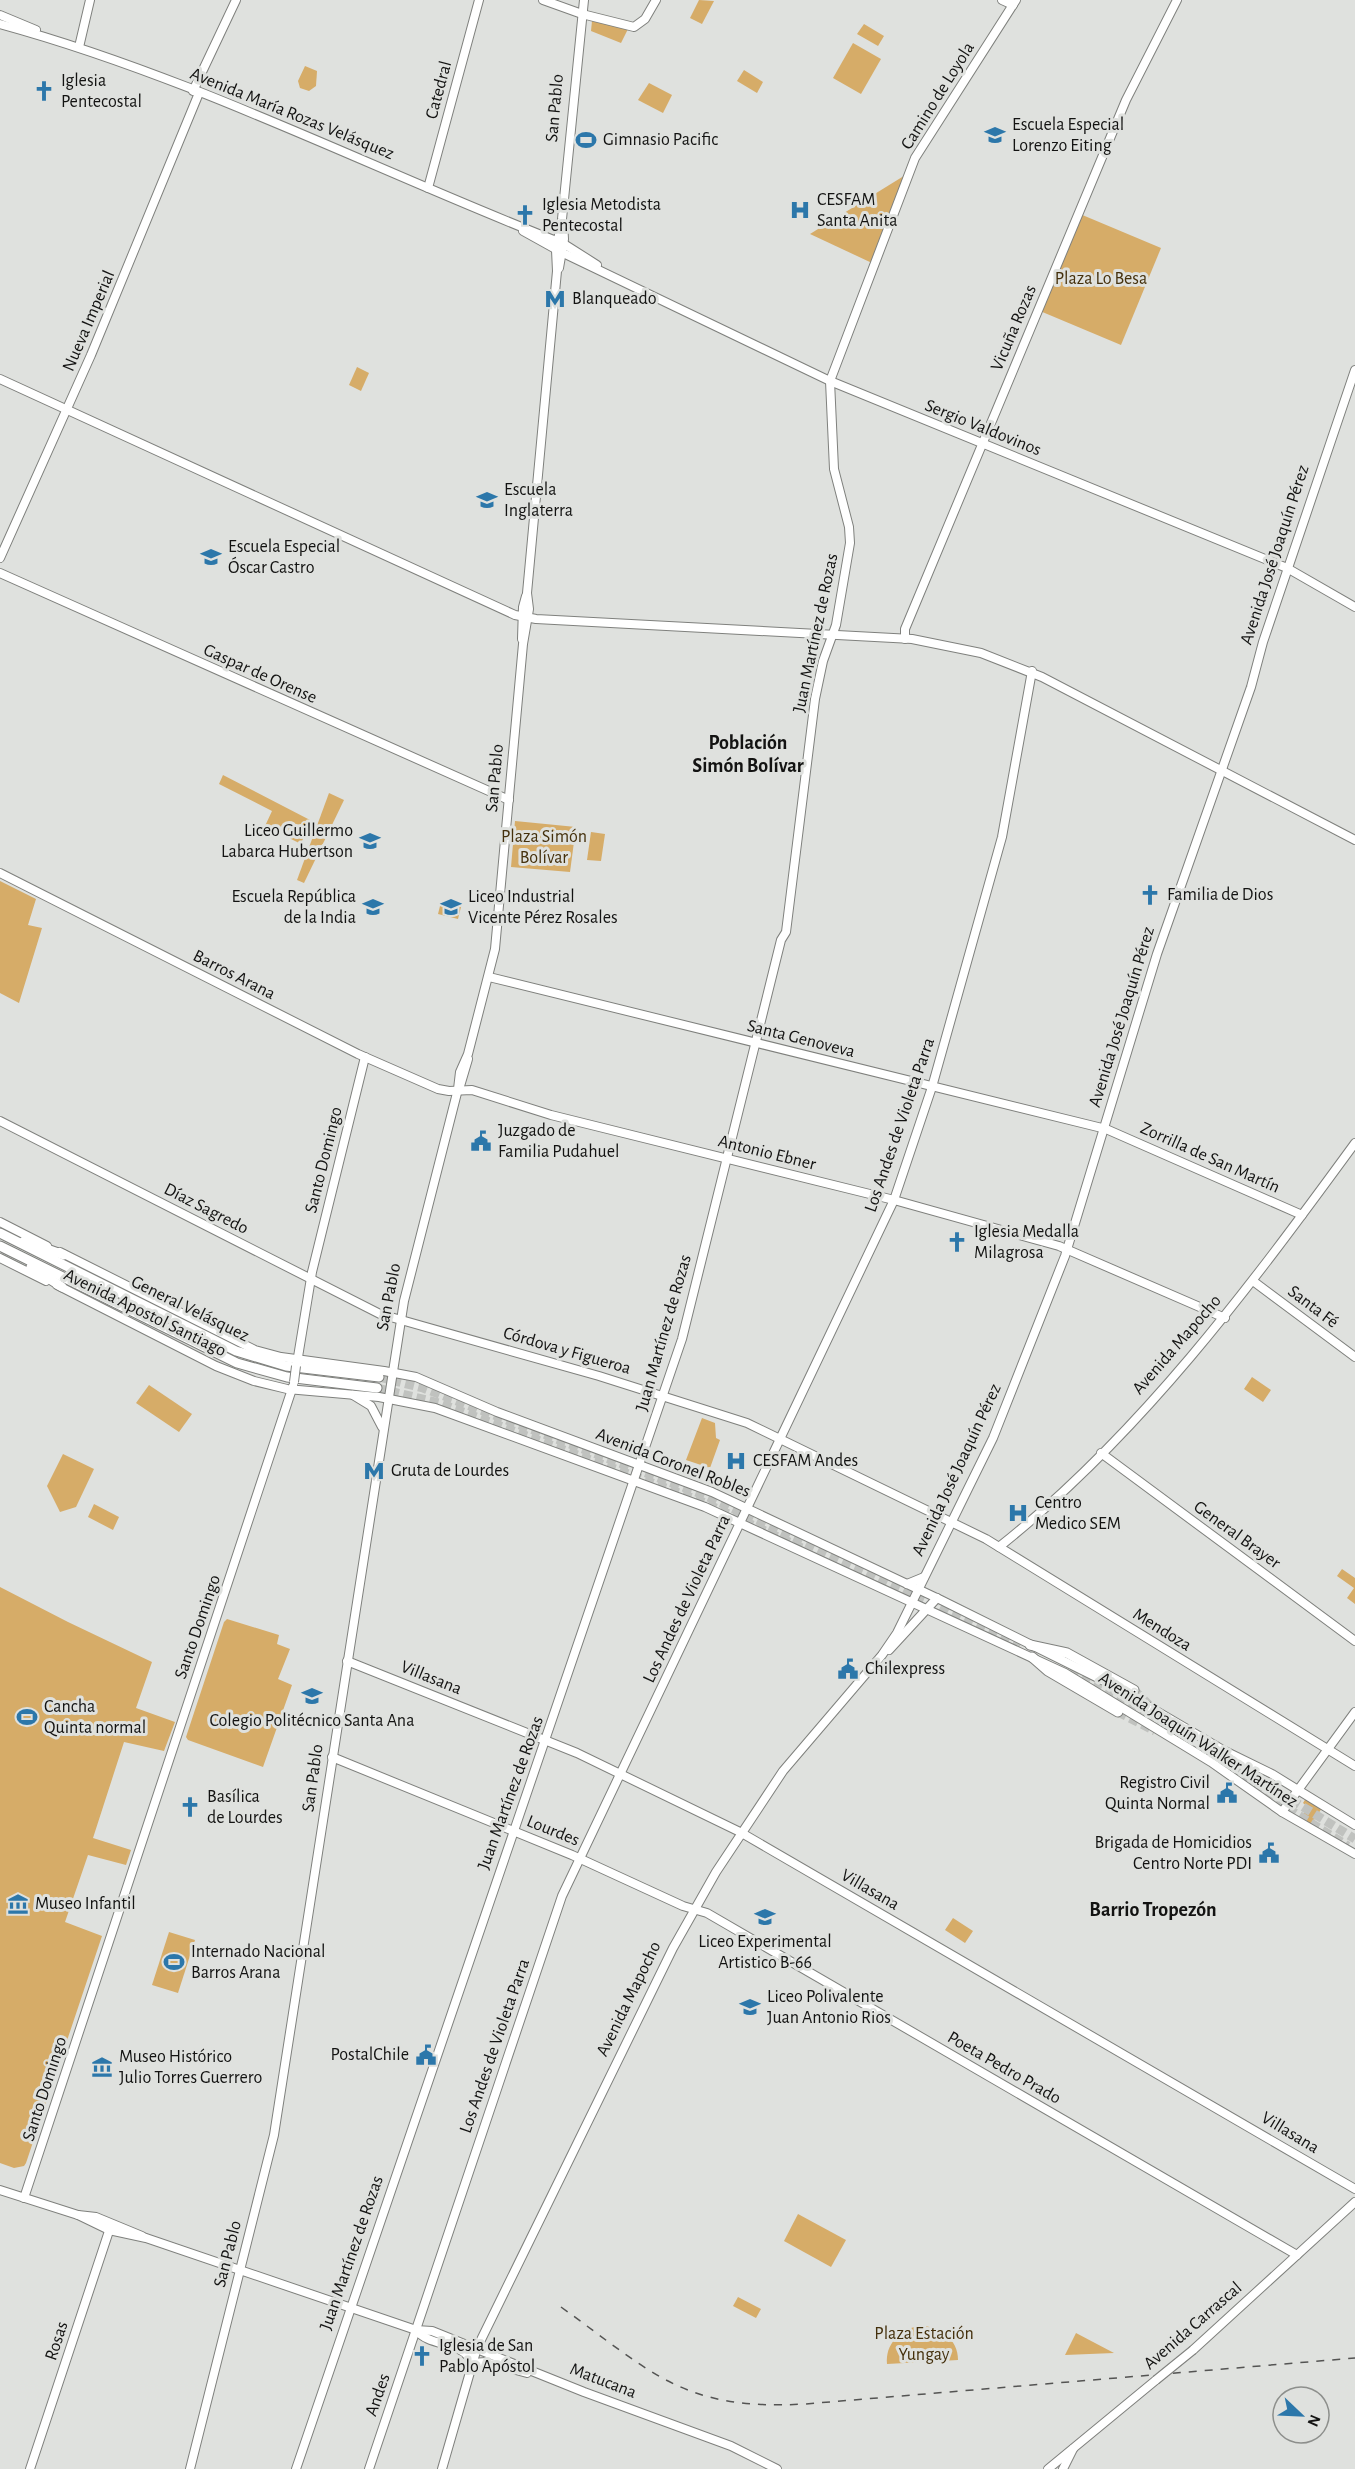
<svg xmlns="http://www.w3.org/2000/svg" width="1355" height="2469" font-family="'Alegreya Sans',sans-serif">
  <style>
    .green { fill: #d6ac68 }
    .lines { fill: none; stroke-linecap: round; stroke-linejoin: round }
    .highway-tunnel { stroke: #c0c2bf; stroke-width: 9; stroke-dasharray: 9 4.5; stroke-linecap: butt }
    .secondary-casing { stroke: #7f807d; stroke-width: 10 }
    .primary-casing { stroke: #7f807d; stroke-width: 10 }
    .highway-casing { stroke: #7f807d; stroke-width: 11 }
    .secondary { stroke: #fff; stroke-width: 8 }
    .primary { stroke: #fff; stroke-width: 8 }
    .highway { stroke: #fff; stroke-width: 9 }
    .rail { stroke: #545453; stroke-width: 1.5; stroke-dasharray: 8 8; stroke-linecap: butt }
    .secondary-bridge-casing { stroke: #7f807d; stroke-width: 10; stroke-linecap: butt }
    .primary-bridge-casing { stroke: #7f807d; stroke-width: 10; stroke-linecap: butt }
    .secondary-bridge { stroke: #fff; stroke-width: 8 }
    .primary-bridge { stroke: #fff; stroke-width: 8 }
    .labels { text-anchor: middle; dominant-baseline: central; stroke-width: 6; stroke-linejoin: round; paint-order: stroke }
    .poi-label { font-size: 18px; fill: #131312; stroke: #dfe1de; text-anchor: start }
    .street-label { font-size: 18px; fill: #131312; stroke: #dfe1de }
    .park-label { font-size: 18px; fill: #44300c; stroke: #dfe1de }
    .neighbourhood-label { font-size: 20px; font-weight: bold; fill: #131312; stroke: #dfe1de }
  </style>
  <rect width="100%" height="100%" fill="#dfe1de"/>
  <!-- green -->
  <g class="green">
    <polygon points="699,0 714,1 702,24 690,18"/>
    <polygon points="592,21 628,29 621,43 591,31"/>
    <polygon points="864,24 884,36 878,46 857,34"/>
    <polygon points="853,43 881,59 861,94 833,78"/>
    <polygon points="305,66 317,71 316,86 309,91 300,88 298,81"/>
    <polygon points="744,70 763,82 757,93 737,81"/>
    <polygon points="649,83 672,95 663,113 638,100"/>
    <polygon points="907,174 872,263 810,234"/>
    <polygon points="1080,214 1161,248 1121,345 1040,311"/>
    <polygon points="357,367 369,373 361,391 349,385"/>
    <polygon points="223,775 310,820 301,844 265,826 272,811 219,784"/>
    <polygon points="329,793 344,800 304,883 297,880"/>
    <polygon points="515,821 576,827 570,872 511,867"/>
    <polygon points="591,832 605,834 601,861 587,860"/>
    <polygon points="0,881 36,899 28,925 42,928 19,1003 0,993"/>
    <polygon points="441,902 461,907 458,919 438,914"/>
    <polygon points="1252,1377 1271,1390 1263,1402 1244,1389"/>
    <polygon points="149,1385 192,1414 179,1432 136,1403"/>
    <polygon points="702,1418 715,1423 716,1438 720,1440 710,1468 686,1460"/>
    <polygon points="63,1454 94,1469 76,1507 60,1512 47,1486"/>
    <polygon points="94,1504 119,1517 113,1530 88,1517"/>
    <polygon points="1342,1569 1355,1578 1355,1604 1347,1598 1354,1588 1337,1576"/>
    <polygon points="0,1587 68,1622 152,1662 136,1708 175,1722 164,1751 124,1742 93,1838 131,1850 126,1865 88,1855 65,1922 102,1936 26,2163 24,2166 14,2168 0,2163"/>
    <polygon points="227,1619 279,1635 277,1644 290,1649 278,1679 292,1685 263,1767 188,1740 186,1737 224,1622"/>
    <polygon points="1306,1798 1322,1808 1310,1826 1300,1820 1308,1807 1303,1803"/>
    <polygon points="953,1918 973,1931 965,1943 945,1930"/>
    <polygon points="169,1932 195,1940 178,1993 152,1985"/>
    <polygon points="798,2214 846,2240 831,2267 784,2241"/>
    <polygon points="738,2297 761,2309 756,2318 733,2306"/>
    <path d="M918,2326C938,2325 958,2338 958,2360L887,2364C885,2345 899,2330 918,2326Z"/>
    <polygon points="1076,2333 1114,2353 1065,2355"/>
  </g>
  <g class="lines">
    <!-- highway-tunnel -->
    <g class="highway-tunnel">
      <polyline points="379,1377 423,1388 706,1496 1021,1644"/>
      <polyline points="377,1388 439,1403 703,1502 804,1549"/>
      <polyline points="1071,1669 1162,1720 1355,1839"/>
      <polyline points="1134,1690 1155,1711"/>
      <polyline points="1118,1712 1155,1731"/>
      <polyline points="1242,1780 1348,1846"/>
    </g>
    <!-- secondary casing -->
    <g class="secondary-casing">
      <g id="secondary">
        <polyline points="543,0 582,14 634,27 645,19 656,0"/>
        <polyline points="1002,0 1013,5"/>
        <polyline points="79,47 90,0"/>
        <polyline points="193,91 236,0"/>
        <polyline points="428,188 479,0"/>
        <polyline points="564,244 597,265"/>
        <polyline points="563,253 830,381 1287,568 1355,607"/>
        <polyline points="0,379 515,615 536,619 912,639 981,653 1042,677 1355,840"/>
        <polyline points="0,558 91,355 199,93"/>
        <polyline points="0,573 509,800"/>
        <polyline points="905,639 905,629 1126,100 1177,0"/>
        <polyline points="0,873 358,1054 438,1089 449,1091 472,1090 551,1115 894,1200 1059,1246 1225,1318"/>
        <polyline points="489,977 1106,1129 1302,1215"/>
        <polyline points="0,1121 380,1314 599,1376 747,1423 986,1539 1355,1766"/>
        <polyline points="0,1222 47,1246"/>
        <polyline points="60,1252 255,1350 281,1357 384,1371 416,1377 497,1412 712,1492 941,1600 1112,1685 1223,1750 1272,1774 1355,1825"/>
        <polyline points="0,1258 46,1281"/>
        <polyline points="1253,1281 1355,1357"/>
        <polyline points="57,1285 216,1366 254,1381 287,1389 379,1397 435,1408 705,1507 1065,1673 1211,1762 1282,1812 1355,1854"/>
        <polyline points="297,1363 312,1272 365,1057"/>
        <polyline points="1101,1453 1355,1641"/>
        <path d="M999,1547C1141,1434 1249,1288 1355,1143"/>
        <polyline points="889,1650 937,1598"/>
        <polyline points="347,1661 577,1753 740,1832 1355,2189"/>
        <polyline points="332,1757 572,1855 683,1906 707,1913 1297,2255"/>
        <polyline points="1282,1812 1355,1712"/>
        <polyline points="24,2198 293,1386"/>
        <path d="M416,2330C430,2348 463,2340 472,2363"/>
        <polyline points="30,2469 111,2225"/>
        <polyline points="296,2469 682,1339 781,940 786,932 815,699 823,661 836,625 850,543 849,527 834,469 830,381 915,158 1016,0"/>
        <polyline points="369,2469 562,1896 894,1200 932,1087 1002,837 1032,671"/>
        <polyline points="442,2469 477,2348"/>
      </g>
    </g>
    <!-- primary casing -->
    <g class="primary-casing">
      <g id="primary">
        <polyline points="0,15 36,30"/>
        <path d="M0,24C194,77 376,171 564,244"/>
        <polyline points="523,231 559,251"/>
        <polyline points="559,268 564,239 563,222"/>
        <polyline points="522,639 523,607 526,596"/>
        <polyline points="460,1086 468,1059"/>
        <polyline points="353,1395 371,1406 382,1427"/>
        <polyline points="907,1584 924,1577"/>
        <polyline points="0,2190 78,2215 109,2230 146,2238 416,2330 432,2331 584,2392 731,2446 777,2469"/>
        <polyline points="78,2215 96,2217 142,2236"/>
        <polyline points="477,2348 673,1948 716,1872 783,1771 882,1655 897,1633 993,1438 1065,1256 1157,954 1251,687 1263,642 1355,370"/>
        <polyline points="1193,2350 1355,2202"/>
        <polyline points="472,2363 486,2362 527,2373"/>
        <polyline points="190,2469 274,2135 404,1301 458,1089 460,1072 468,1054 495,949 523,644 529,609 527,593 557,271 556,250 562,219 584,0"/>
        <polyline points="1048,2469 1156,2380"/>
        <polyline points="1063,2469 1073,2449"/>
      </g>
    </g>
    <!-- highway casing -->
    <g class="highway-casing">
      <g id="highway">
        <polyline points="0,1233 236,1351 286,1366 379,1377"/>
        <polyline points="24,1241 64,1255"/>
        <polyline points="0,1246 237,1363 287,1377 377,1388"/>
        <polyline points="31,1267 62,1287"/>
        <polyline points="1030,1645 1067,1653 1134,1690"/>
        <polyline points="1032,1657 1048,1671 1118,1712"/>
      </g>
    </g>
    <!-- secondary -->
    <use href="#secondary" class="secondary"/>
    <!-- primary -->
    <use href="#primary" class="primary"/>
    <!-- highway -->
    <use href="#highway" class="highway"/>
    <!-- rail -->
    <path class="rail" d="M561,2307C653,2373 683,2411 805,2404L1355,2358"/>
    <!-- secondary-bridge casing -->
    <g class="secondary-bridge-casing">
      <polyline id="secondary-bridge" points="294,1382 296,1366"/>
    </g>
    <!-- primary-bridge casing -->
    <g class="primary-bridge-casing">
      <polyline id="primary-bridge" points="1156,2380 1193,2350"/>
    </g>
    <!-- secondary-bridge -->
    <use href="#secondary-bridge" class="secondary-bridge"/>
    <!-- primary-bridge -->
    <use href="#primary-bridge" class="primary-bridge"/>
  </g>
  <!-- icons -->
  <defs>
    <g id="church-bare" transform="scale(1.62)"><path d="M-1.2-6h2.4v3.5h3.3v2.4h-3.3V6h-2.4V-.1h-3.3v-2.4h3.3Z" fill="#2c77aa" stroke="#dfe1de" stroke-width="2.5" paint-order="stroke"/></g>
    <g id="school-bare" transform="scale(1.62)"><path d="M0-5L7-2L0 1L-7-2ZM-4 1L0 2.5L4 1V4Q0 6-4 4Z" fill="#2c77aa" stroke="#dfe1de" stroke-width="2.5" paint-order="stroke"/></g>
    <g id="stadium-bare" transform="scale(1.62)"><path d="M0-5a6.5 5 0 1 0 0 10a6.5 5 0 1 0 0-10ZM-3.5-1.8h7v3.6h-7Z" fill="#2c77aa" stroke="#dfe1de" stroke-width="2.5" paint-order="stroke"/></g>
    <g id="hospital-bare" transform="scale(1.62)"><path d="M-5-5h3v3.5h4V-5h3V5h-3V1.5h-4V5h-3Z" fill="#2c77aa" stroke="#dfe1de" stroke-width="2.5" paint-order="stroke"/></g>
    <g id="metro-bare" transform="scale(1.62)"><path d="M-5.5 5V-5H-3L0 0L3-5H5.5V5H3V-.5L0 4L-3-.5V5Z" fill="#2c77aa" stroke="#dfe1de" stroke-width="2.5" paint-order="stroke"/></g>
    <g id="civic-bare" transform="scale(1.62)"><path d="M-.6-6.5H3V-4.5H.6V-3L4-1V1h2V6H-6V1h2V-1L-.6-3ZM-1.2 2.5V6h2.4V2.5Z" fill="#2c77aa" stroke="#dfe1de" stroke-width="2.5" paint-order="stroke"/></g>
    <g id="museum-bare" transform="scale(1.62)"><path d="M0-6L6-3V-2H-6V-3ZM-5-1h2V3h-2ZM-1-1h2V3h-2ZM3-1h2V3H3ZM-6 4H6V6H-6Z" fill="#2c77aa" stroke="#dfe1de" stroke-width="2.5" paint-order="stroke"/></g>
  </defs>
  <g fill-rule="evenodd">
    <use href="#church-bare" x="44" y="91"/>
    <use href="#school-bare" x="995" y="135"/>
    <use href="#stadium-bare" x="586" y="140"/>
    <use href="#hospital-bare" x="800" y="210"/>
    <use href="#church-bare" x="525" y="215"/>
    <use href="#metro-bare" x="555" y="299"/>
    <use href="#school-bare" x="487" y="500"/>
    <use href="#school-bare" x="211" y="557"/>
    <use href="#school-bare" x="370" y="841"/>
    <use href="#church-bare" x="1150" y="895"/>
    <use href="#school-bare" x="373" y="907"/>
    <use href="#school-bare" x="451" y="907"/>
    <use href="#civic-bare" x="481" y="1141"/>
    <use href="#church-bare" x="957" y="1242"/>
    <use href="#hospital-bare" x="736" y="1461"/>
    <use href="#metro-bare" x="374" y="1471"/>
    <use href="#hospital-bare" x="1018" y="1513"/>
    <use href="#civic-bare" x="848" y="1669"/>
    <use href="#school-bare" x="312" y="1696"/>
    <use href="#stadium-bare" x="27" y="1717"/>
    <use href="#civic-bare" x="1227" y="1793"/>
    <use href="#church-bare" x="190" y="1807"/>
    <use href="#civic-bare" x="1269" y="1853"/>
    <use href="#museum-bare" x="18" y="1904"/>
    <use href="#school-bare" x="765" y="1917"/>
    <use href="#stadium-bare" x="174" y="1962"/>
    <use href="#school-bare" x="750" y="2007"/>
    <use href="#civic-bare" x="426" y="2055"/>
    <use href="#museum-bare" x="102" y="2067"/>
    <use href="#church-bare" x="422" y="2356"/>
  </g>
  <g class="labels">
    <!-- poi labels -->
    <g class="poi-label">
      <text x="61" y="81">Iglesia<tspan x="61" dy="21">Pentecostal</tspan></text>
      <text x="1012" y="125">Escuela Especial<tspan x="1012" dy="21">Lorenzo Eiting</tspan></text>
      <text x="603" y="140">Gimnasio Pacific</text>
      <text x="817" y="200">CESFAM<tspan x="817" dy="21">Santa Anita</tspan></text>
      <text x="542" y="205">Iglesia Metodista<tspan x="542" dy="21">Pentecostal</tspan></text>
      <text x="572" y="299">Blanqueado</text>
      <text x="504" y="490">Escuela<tspan x="504" dy="21">Inglaterra</tspan></text>
      <text x="228" y="547">Escuela Especial<tspan x="228" dy="21">Óscar Castro</tspan></text>
      <text x="353" y="831" text-anchor="end">Liceo Guillermo<tspan x="353" dy="21">Labarca Hubertson</tspan></text>
      <text x="1167" y="895">Familia de Dios</text>
      <text x="356" y="897" text-anchor="end">Escuela República<tspan x="356" dy="21">de la India</tspan></text>
      <text x="468" y="897">Liceo Industrial<tspan x="468" dy="21">Vicente Pérez Rosales</tspan></text>
      <text x="498" y="1131">Juzgado de<tspan x="498" dy="21">Familia Pudahuel</tspan></text>
      <text x="974" y="1232">Iglesia Medalla<tspan x="974" dy="21">Milagrosa</tspan></text>
      <text x="753" y="1461">CESFAM Andes</text>
      <text x="391" y="1471">Gruta de Lourdes</text>
      <text x="1035" y="1503">Centro<tspan x="1035" dy="21">Medico SEM</tspan></text>
      <text x="865" y="1669">Chilexpress</text>
      <text x="44" y="1707">Cancha<tspan x="44" dy="21">Quinta normal</tspan></text>
      <text x="312" y="1721" text-anchor="middle">Colegio Politécnico Santa Ana</text>
      <text x="1210" y="1783" text-anchor="end">Registro Civil<tspan x="1210" dy="21">Quinta Normal</tspan></text>
      <text x="207" y="1797">Basílica<tspan x="207" dy="21">de Lourdes</tspan></text>
      <text x="1252" y="1843" text-anchor="end">Brigada de Homicidios<tspan x="1252" dy="21">Centro Norte PDI</tspan></text>
      <text x="35" y="1904">Museo Infantil</text>
      <text x="765" y="1942" text-anchor="middle">Liceo Experimental<tspan x="765" dy="21">Artistico B-66</tspan></text>
      <text x="191" y="1952">Internado Nacional<tspan x="191" dy="21">Barros Arana</tspan></text>
      <text x="767" y="1997">Liceo Polivalente<tspan x="767" dy="21">Juan Antonio Rios</tspan></text>
      <text x="409" y="2055" text-anchor="end">PostalChile</text>
      <text x="119" y="2057">Museo Histórico<tspan x="119" dy="21">Julio Torres Guerrero</tspan></text>
      <text x="439" y="2346">Iglesia de San<tspan x="439" dy="21">Pablo Apóstol</tspan></text>
    </g>
    <!-- street labels -->
    <g class="street-label">
      <text transform="translate(439 90) rotate(-75)">Catedral</text>
      <text transform="translate(938 96) rotate(-58)">Camino de Loyola</text>
      <text transform="translate(555 108) rotate(-85)">San Pablo</text>
      <text transform="translate(292 114) rotate(22)">Avenida María Rozas Velásquez</text>
      <text transform="translate(89 321) rotate(-67)">Nueva Imperial</text>
      <text transform="translate(1014 328) rotate(-67)">Vicuña Rozas</text>
      <text transform="translate(983 428) rotate(22)">Sergio Valdovinos</text>
      <text transform="translate(1275 555) rotate(-72)">Avenida José Joaquín Pérez</text>
      <text transform="translate(816 633) rotate(-78)">Juan Martínez de Rozas</text>
      <text transform="translate(260 674) rotate(24)">Gaspar de Orense</text>
      <text transform="translate(495 778) rotate(-85)">San Pablo</text>
      <text transform="translate(234 975) rotate(27)">Barros Arana</text>
      <text transform="translate(1122 1017) rotate(-73)">Avenida José Joaquín Pérez</text>
      <text transform="translate(801 1039) rotate(14)">Santa Genoveva</text>
      <text transform="translate(900 1125) rotate(-71)">Los Andes de Violeta Parra</text>
      <text transform="translate(767 1153) rotate(14)">Antonio Ebner</text>
      <text transform="translate(1210 1158) rotate(24)">Zorrilla de San Martín</text>
      <text transform="translate(324 1160) rotate(-76)">Santo Domingo</text>
      <text transform="translate(206 1209) rotate(27)">Díaz Sagredo</text>
      <text transform="translate(389 1297) rotate(-79)">San Pablo</text>
      <text transform="translate(1313 1307) rotate(37)">Santa Fé</text>
      <text transform="translate(190 1309) rotate(26)">General Velásquez</text>
      <text transform="translate(145 1313) rotate(26)">Avenida Apostol Santiago</text>
      <text transform="translate(664 1333) rotate(-74)">Juan Martínez de Rozas</text>
      <text transform="translate(1177 1345) rotate(-49)">Avenida Mapocho</text>
      <text transform="translate(567 1351) rotate(16)">Córdova y Figueroa</text>
      <text transform="translate(673 1463) rotate(21)">Avenida Coronel Robles</text>
      <text transform="translate(957 1470) rotate(-65)">Avenida José Joaquín Pérez</text>
      <text transform="translate(1237 1535) rotate(36)">General Brayer</text>
      <text transform="translate(687 1599) rotate(-65)">Los Andes de Violeta Parra</text>
      <text transform="translate(198 1627) rotate(-71)">Santo Domingo</text>
      <text transform="translate(1162 1630) rotate(32)">Mendoza</text>
      <text transform="translate(431 1678) rotate(22)">Villasana</text>
      <text transform="translate(1198 1740) rotate(33)">Avenida Joaquín Walker Martínez</text>
      <text transform="translate(313 1778) rotate(-82)">San Pablo</text>
      <text transform="translate(511 1793) rotate(-70)">Juan Martínez de Rozas</text>
      <text transform="translate(553 1831) rotate(22)">Lourdes</text>
      <text transform="translate(870 1890) rotate(30)">Villasana</text>
      <text transform="translate(629 1999) rotate(-64)">Avenida Mapocho</text>
      <text transform="translate(495 2046) rotate(-71)">Los Andes de Violeta Parra</text>
      <text transform="translate(1004 2068) rotate(30)">Poeta Pedro Prado</text>
      <text transform="translate(45 2089) rotate(-72)">Santo Domingo</text>
      <text transform="translate(1290 2133) rotate(31)">Villasana</text>
      <text transform="translate(352 2253) rotate(-71)">Juan Martínez de Rozas</text>
      <text transform="translate(228 2254) rotate(-76)">San Pablo</text>
      <text transform="translate(1193 2326) rotate(-41)">Avenida Carrascal</text>
      <text transform="translate(57 2341) rotate(-72)">Rosas</text>
      <text transform="translate(603 2381) rotate(21)">Matucana</text>
      <text transform="translate(378 2395) rotate(-71)">Andes</text>
    </g>
    <!-- park labels -->
    <g class="park-label">
      <text x="1101" y="279">Plaza Lo Besa</text>
      <text x="544" y="837">Plaza Simón<tspan x="544" dy="21">Bolívar</tspan></text>
      <text x="924" y="2334">Plaza Estación<tspan x="924" dy="21">Yungay</tspan></text>
    </g>
    <!-- neighbourhood labels -->
    <g class="neighbourhood-label">
      <text x="748" y="743">Población<tspan x="748" dy="23">Simón Bolívar</tspan></text>
      <text x="1153" y="1910">Barrio Tropezón</text>
    </g>
  </g>
  <!-- north arrow -->
  <g transform="translate(1301 2415) rotate(113)"><circle r="28" fill="#dfe1de" stroke="#8d8f8c" stroke-width="1.5"/>
  <path d="M0-4.5L10 22L0 15L-10 22Z" fill="#2c77aa"/>
  <text y="-9" font-size="16" font-weight="bold" text-anchor="middle" fill="#131312">N</text>
  </g>
</svg>
